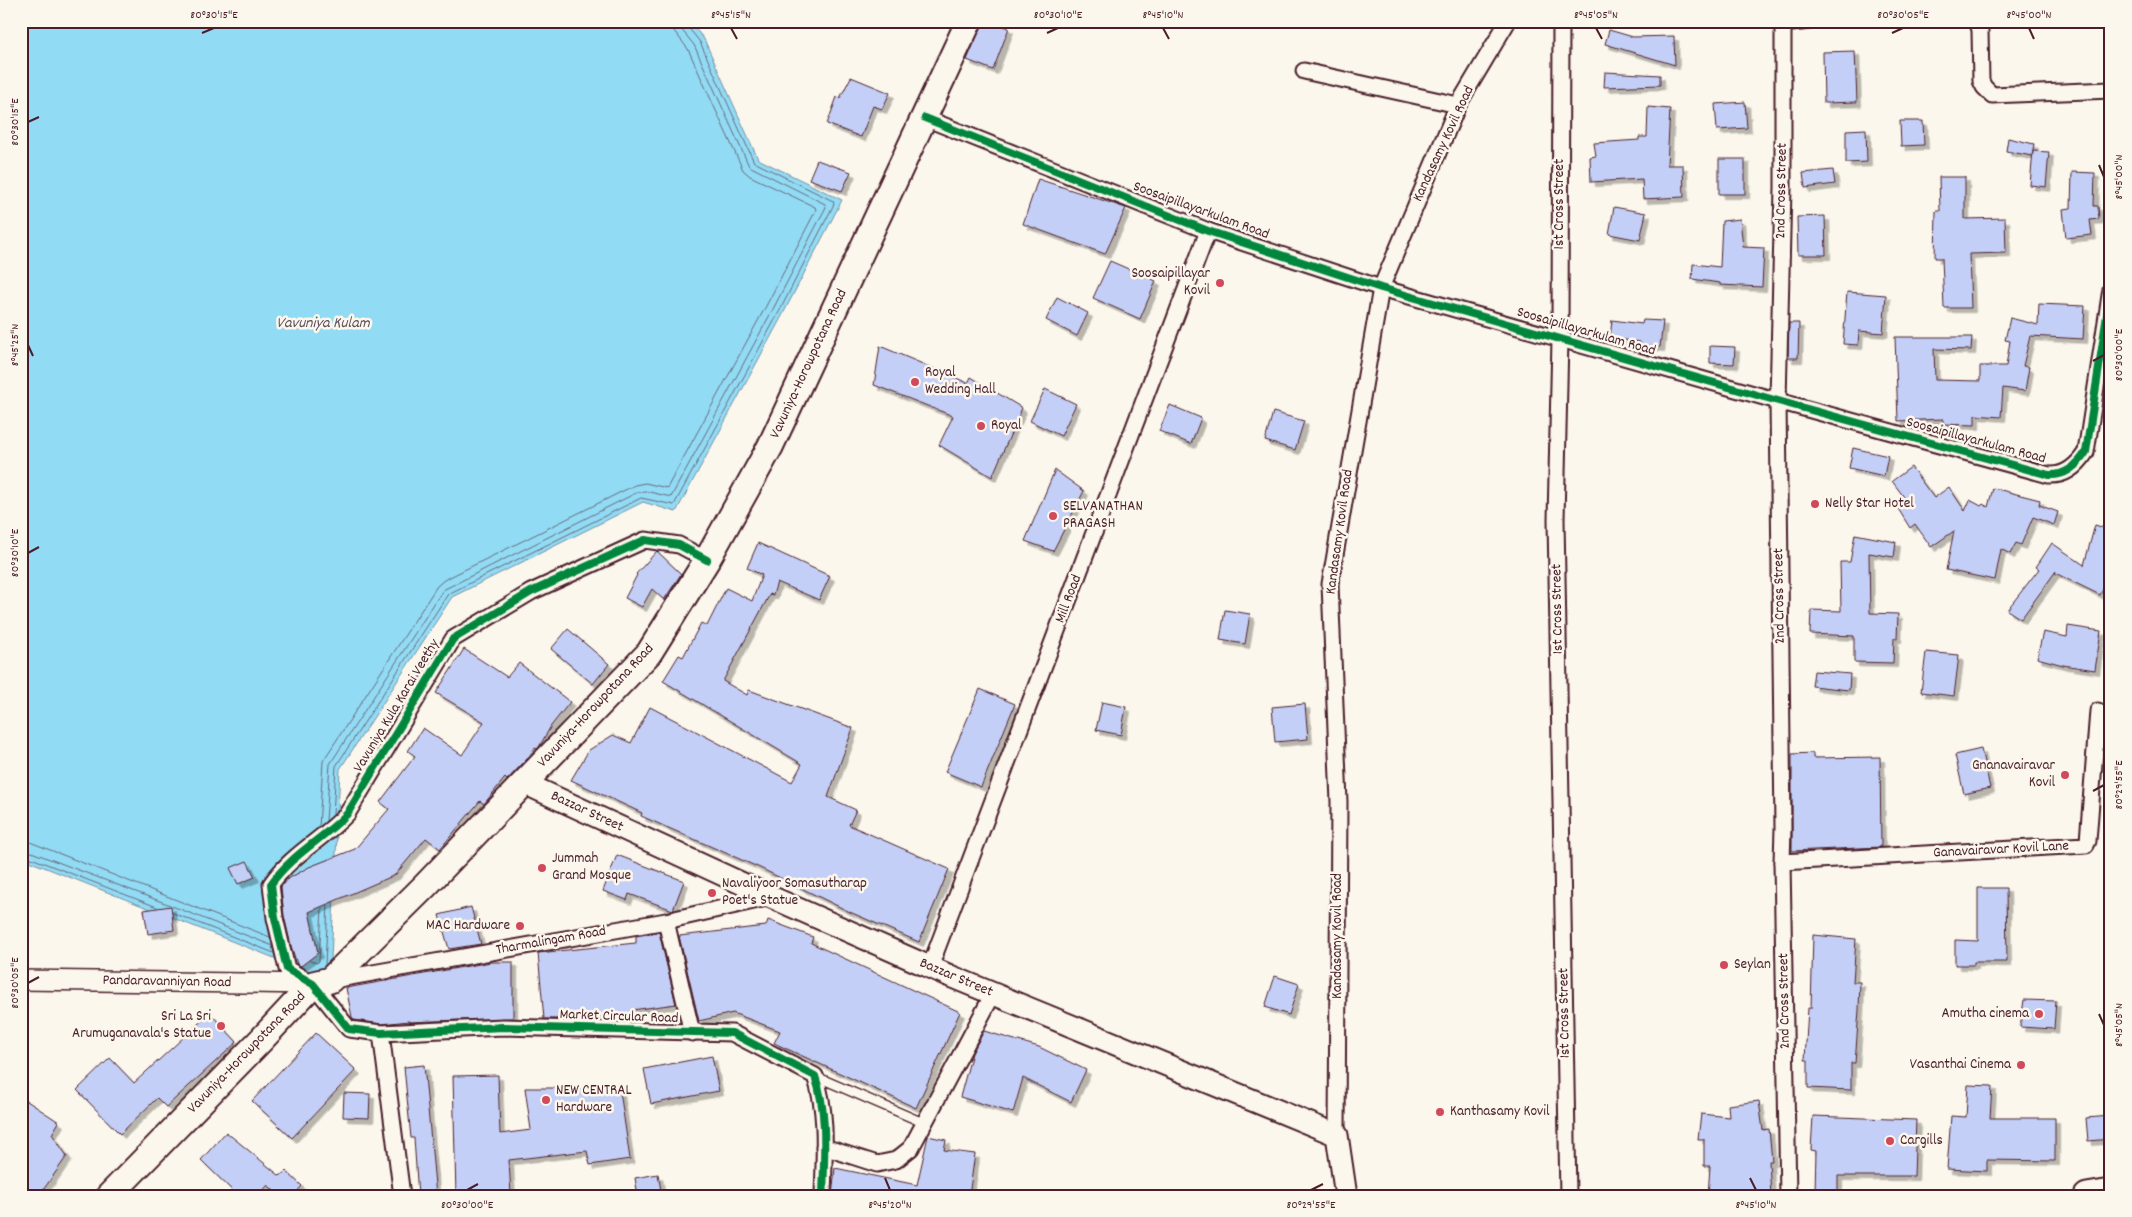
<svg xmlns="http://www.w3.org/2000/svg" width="2132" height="1217" font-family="Dekko,sans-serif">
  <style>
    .water { fill: #92dbf4; stroke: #7590a4 }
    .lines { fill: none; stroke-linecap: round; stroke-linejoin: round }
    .shore { stroke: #676a7b; stroke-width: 1 }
    .building { fill: #c4cff7; stroke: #4a1f2b; filter: url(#shadow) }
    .service-casing { stroke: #4a1f2b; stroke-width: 11 }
    .minor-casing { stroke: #4a1f2b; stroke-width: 19 }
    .tertiary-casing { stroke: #4a1f2b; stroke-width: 22 }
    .secondary-casing { stroke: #4a1f2b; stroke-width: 25 }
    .trunk-casing { stroke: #4a1f2b; stroke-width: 29 }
    .service { stroke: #fbf7ec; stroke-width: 8 }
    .minor { stroke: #fbf7ec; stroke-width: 15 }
    .tertiary { stroke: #fbf7ec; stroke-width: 19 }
    .secondary { stroke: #fbf7ec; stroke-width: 21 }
    .trunk { stroke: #fbf7ec; stroke-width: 25 }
    .cycleway-casing { stroke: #fbf7ec; stroke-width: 11 }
    .cycleway { stroke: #00873e; stroke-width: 8 }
    .ticks { fill: none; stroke: #4a1f2b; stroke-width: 2 }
    .poi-dot { fill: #d1495b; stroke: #fbf7ec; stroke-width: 2 }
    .labels { text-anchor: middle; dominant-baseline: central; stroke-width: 5; stroke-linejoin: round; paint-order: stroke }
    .street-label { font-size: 15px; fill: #4a1f2b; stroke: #fbf7ec }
    .poi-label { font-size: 15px; fill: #4a1f2b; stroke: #fbf7ec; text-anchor: start }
    .water-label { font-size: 16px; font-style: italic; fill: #5c4e5d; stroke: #fbf7ec }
    .neatline { fill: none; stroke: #4a1f2b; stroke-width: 2 }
    .ticks-label { font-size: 12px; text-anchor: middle; fill: #4a1f2b }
  </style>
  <defs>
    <filter id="shadow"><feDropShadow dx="4.5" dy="4.5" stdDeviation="0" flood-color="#0004"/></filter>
  </defs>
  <rect width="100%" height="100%" fill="#fbf7ec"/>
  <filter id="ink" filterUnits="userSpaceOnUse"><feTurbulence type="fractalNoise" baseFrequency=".02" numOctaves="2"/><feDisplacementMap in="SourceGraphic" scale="10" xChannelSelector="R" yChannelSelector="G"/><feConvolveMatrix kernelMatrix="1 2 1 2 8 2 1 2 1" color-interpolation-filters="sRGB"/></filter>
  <g filter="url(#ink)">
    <!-- water -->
    <polygon class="water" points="21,21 689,21 704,39 758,159 842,200 782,316 676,512 643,502 452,597 340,769 330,980 21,858"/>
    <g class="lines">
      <!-- shore -->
      <g class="shore">
        <polyline points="333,815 336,766 448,594 641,498 674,505 778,314 834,204 833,201 754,162 700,42 687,26 686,21"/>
        <polyline points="326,821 330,764 443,590 638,492 645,491 671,497 772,311 826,207 825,204 749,166 694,45 681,29 679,21"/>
        <polyline points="319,828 323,761 437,586 444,580 635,485 645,483 667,488 765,308 816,210 815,207 750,176 743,170 688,49 674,31 672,21"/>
        <polyline points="21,840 30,842 270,937"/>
        <polyline points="21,848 170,905"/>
        <polyline points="21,854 157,907"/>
        <polyline points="172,906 273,946"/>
        <polyline points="173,913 274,953"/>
        <polyline points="310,961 317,963 319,961 322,908"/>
        <polyline points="325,965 328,905"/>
      </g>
    </g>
    <!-- building -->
    <g class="building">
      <polygon points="983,21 991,21 1009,28 993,70 967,60"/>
      <polygon points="1609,30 1633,37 1674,36 1675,65 1605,44"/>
      <polygon points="1855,51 1857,102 1824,103 1823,52"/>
      <polygon points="1605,72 1660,75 1660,85 1604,87"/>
      <polygon points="851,77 890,93 882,109 873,106 861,137 827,124 837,97 840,98"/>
      <polygon points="1745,102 1747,128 1717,130 1715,104"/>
      <polygon points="1648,107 1670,109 1667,165 1683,165 1684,197 1643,199 1642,179 1591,182 1590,157 1596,156 1594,143 1639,140 1639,137 1647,137"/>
      <polygon points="1900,121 1923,121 1924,145 1901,146"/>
      <polygon points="1866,129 1867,162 1846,163 1846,130"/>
      <polygon points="2008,138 2034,144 2032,156 2006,151"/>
      <polygon points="2033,151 2049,152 2046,187 2030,185"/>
      <rect x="1719" y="159" width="26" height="35"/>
      <polygon points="817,160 851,172 842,191 809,179"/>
      <polygon points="1833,170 1835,184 1805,188 1803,173"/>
      <polygon points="2072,172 2095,173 2094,206 2098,206 2099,219 2090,220 2092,235 2066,238 2063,209 2071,208"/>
      <polygon points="1939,177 1965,177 1965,219 2005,218 2006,253 1969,254 1971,308 1944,308 1942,258 1935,258 1936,211 1940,211"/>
      <polygon points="1038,179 1126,208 1105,254 1023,224"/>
      <polygon points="1614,207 1646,213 1640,240 1609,234"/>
      <polygon points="1825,216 1826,255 1798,255 1797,217"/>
      <polygon points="1740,219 1743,247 1764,248 1762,287 1720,285 1720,283 1692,279 1693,264 1720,267 1722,221"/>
      <polygon points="1110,261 1156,281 1140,319 1093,298"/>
      <polygon points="1847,292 1886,295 1883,333 1859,331 1858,345 1843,344"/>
      <polygon points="1057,297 1088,313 1077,336 1046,320"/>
      <polygon points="2039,304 2085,306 2083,339 2030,336 2023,366 2029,367 2025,391 2003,388 2001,417 1975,415 1975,425 1943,424 1943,419 1898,421 1895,337 1972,337 1971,350 1934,349 1935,380 1980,381 1980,366 2006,366 2010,341 2005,340 2010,318 2038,325"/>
      <polygon points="1612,320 1642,324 1643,320 1663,321 1660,347 1640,345 1640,342 1610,338"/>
      <polygon points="1789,323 1799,323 1798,358 1788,358"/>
      <polygon points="880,346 968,383 971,377 1022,408 992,477 939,445 953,416 874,385"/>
      <polygon points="1710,346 1735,347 1734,364 1710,363"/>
      <polygon points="1045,389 1076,404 1061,436 1030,421"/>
      <polygon points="1170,405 1201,418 1191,444 1159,431"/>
      <polygon points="1273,412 1304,421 1295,450 1265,441"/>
      <polygon points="1853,448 1888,456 1884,476 1849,468"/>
      <polygon points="1911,467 1934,498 1949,487 1965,511 1970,500 1981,506 1983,504 1988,507 1993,488 2040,500 2039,505 2058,512 2054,525 2033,517 2021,545 2016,543 2010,554 2001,549 1995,580 1946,570 1954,531 1931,547 1915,524 1910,528 1897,507 1907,501 1892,481"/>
      <polygon points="1055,470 1084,491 1053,551 1025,541"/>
      <polygon points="2095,525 2111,530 2111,574 2100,595 2055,573 2056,571 2021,619 2007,610 2039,569 2036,567 2052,543 2084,565"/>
      <polygon points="1855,534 1896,542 1894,557 1869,553 1870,613 1898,614 1897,638 1894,638 1893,663 1854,662 1854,636 1810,634 1811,610 1841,611 1840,562 1850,562"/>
      <polygon points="758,543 830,576 819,600 777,582 773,595 770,594 723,681 747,695 749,690 853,728 828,797 856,810 849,825 949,869 919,942 852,913 760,868 641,816 642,813 571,780 589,750 613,735 631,743 650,707 792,782 802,764 663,681 679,655 683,657 701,623 707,626 726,588 752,601 762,575 747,568"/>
      <polygon points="657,551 681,574 664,600 652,589 642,607 625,598 637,575 636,574"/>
      <polygon points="1225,610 1250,614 1245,644 1220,640"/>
      <polygon points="2068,626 2101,631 2095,670 2063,665 2037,658 2043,632 2067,637"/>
      <polygon points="568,629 609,664 593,684 551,649"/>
      <polygon points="464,649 507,677 519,663 570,702 551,726 539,747 537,749 535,748 527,759 507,780 505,778 484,804 480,801 440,849 426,838 395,875 309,912 318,953 301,966 297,964 291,946 284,916 281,887 286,880 309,867 355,849 389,809 380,802 415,756 408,751 423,728 462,755 484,722 436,693"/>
      <polygon points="1926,652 1959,655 1954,696 1921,692"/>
      <polygon points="1814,671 1850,674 1849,690 1812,686"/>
      <polygon points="980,689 1015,704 981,787 945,772"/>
      <polygon points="1102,702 1126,707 1121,735 1096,730"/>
      <polygon points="1305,704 1308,739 1275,742 1272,707"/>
      <polygon points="1981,749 1990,788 1964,794 1955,755"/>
      <polygon points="1813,753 1813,758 1880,757 1881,847 1792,851 1792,754"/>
      <polygon points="617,855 684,881 673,910 629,894 627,900 603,891"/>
      <polygon points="247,861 255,877 238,884 230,868"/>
      <polygon points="1978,888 2006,888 2007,962 1974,962 1974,965 1955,965 1955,940 1978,941"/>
      <polygon points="171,906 174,930 148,934 144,910"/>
      <polygon points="471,907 481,944 449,949 439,915"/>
      <polygon points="768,920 813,937 811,943 960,1012 916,1108 774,1043 780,1031 733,1013 699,1021 679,936 766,926"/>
      <polygon points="659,932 676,1004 632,1010 633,1013 566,1019 544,1019 538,953 636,943 636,936"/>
      <polygon points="1813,935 1856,939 1853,982 1860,982 1859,1010 1855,1063 1851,1063 1851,1090 1808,1088 1808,1060 1805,1060 1808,1008 1811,1008"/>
      <polygon points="491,962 513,962 513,1018 409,1022 409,1021 381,1024 354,1020 352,1017 346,988"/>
      <polygon points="1275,976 1299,984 1289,1015 1265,1007"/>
      <polygon points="2024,1000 2056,1001 2054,1029 2020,1027"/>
      <polygon points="210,1013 237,1042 166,1107 157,1098 120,1134 77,1090 110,1058 134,1083"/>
      <polygon points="984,1031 1039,1047 1086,1070 1071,1102 1023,1078 1013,1113 960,1097 972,1053"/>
      <polygon points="316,1033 356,1070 292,1138 252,1101"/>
      <polygon points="712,1056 719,1091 651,1104 644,1069"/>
      <polygon points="424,1065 436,1196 418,1196 414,1138 411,1138 404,1067"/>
      <polygon points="498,1075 500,1134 531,1130 525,1088 564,1088 564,1092 619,1084 630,1159 590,1165 587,1151 509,1160 511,1196 456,1196 453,1076"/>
      <polygon points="1968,1085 1992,1086 1990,1118 2055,1118 2055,1161 1987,1160 1987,1171 1947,1169 1951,1116 1966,1117"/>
      <polygon points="344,1093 370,1094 369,1118 343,1117"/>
      <polygon points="21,1097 59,1122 52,1134 67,1156 39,1196 21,1196 21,1176 28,1168 21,1164"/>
      <polygon points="1759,1101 1763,1130 1769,1129 1772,1161 1769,1161 1771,1196 1708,1196 1710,1166 1704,1166 1704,1139 1698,1139 1701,1114 1729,1117 1728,1105"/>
      <polygon points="1813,1116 1916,1120 1914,1176 1838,1176 1838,1192 1815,1191 1816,1151 1811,1150"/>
      <polygon points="2111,1116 2111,1139 2088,1141 2086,1118"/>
      <polygon points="226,1132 280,1176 286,1171 302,1186 293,1196 279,1196 268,1185 258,1196 238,1196 201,1160"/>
      <polygon points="928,1136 946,1140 944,1150 975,1154 969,1196 832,1196 835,1168 917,1185"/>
      <polygon points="658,1174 662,1196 638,1196 635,1178"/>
    </g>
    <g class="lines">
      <!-- service casing -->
      <g class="service-casing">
        <polyline id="service" points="815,1076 924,1123"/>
      </g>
      <!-- minor casing -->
      <g class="minor-casing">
        <g id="minor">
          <polyline points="1561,21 1560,339 1556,520 1568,1196"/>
          <polyline points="1977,21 1980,30 1981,81 1984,87 1992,95 2111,90"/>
          <polyline points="1304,71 1458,105"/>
          <path d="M925,118L1208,231L1381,288L1778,401L2049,475C2065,476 2077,466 2086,452L2111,289"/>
          <path d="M707,560L679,545L645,540L531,592L453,639L347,814C322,840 292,854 271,884L275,918L287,969L313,984L349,1029L381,1033L503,1027L732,1033L815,1076C828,1113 824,1157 823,1196"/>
          <polyline points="1782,862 2086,845 2088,841 2098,711"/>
          <polyline points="666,921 692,1033"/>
          <polyline points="930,967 1208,231"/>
          <polyline points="333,980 666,921 771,897"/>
          <polyline points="381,1033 402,1196"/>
          <polyline points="1337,1135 1339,802 1330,584 1381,288 1458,105 1508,21"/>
          <polyline points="824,1147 877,1164 896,1160 911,1148 993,994"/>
          <polyline points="1788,1196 1782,862 1783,828 1778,401 1783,188 1783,24 1810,21"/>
        </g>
      </g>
      <!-- tertiary casing -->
      <g class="tertiary-casing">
        <polyline id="tertiary" points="21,980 313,984"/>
      </g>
      <!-- secondary casing -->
      <g class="secondary-casing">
        <polyline id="secondary" points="524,783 771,897 950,976 1337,1135 1346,1196"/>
      </g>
      <!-- trunk casing -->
      <g class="trunk-casing">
        <g id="trunk">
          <polyline points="109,1196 262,1039 313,984 330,980 425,886 649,653 707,560 770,447 969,21"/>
          <polyline points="2087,1196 2111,1192"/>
        </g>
      </g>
      <!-- service -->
      <use href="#service" class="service"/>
      <!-- minor -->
      <use href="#minor" class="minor"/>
      <!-- tertiary -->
      <use href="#tertiary" class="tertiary"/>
      <!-- secondary -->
      <use href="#secondary" class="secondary"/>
      <!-- trunk -->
      <use href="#trunk" class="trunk"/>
      <!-- cycleway casing -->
      <g class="cycleway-casing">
        <g id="cycleway">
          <path d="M925,118L1208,231L1381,288L1778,401L2049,475C2065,476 2077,466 2086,452L2111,289"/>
          <path d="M707,560L679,545L645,540L531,592L453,639L347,814C322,840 292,854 271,884L275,918L287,969L313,984L349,1029L381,1033L503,1027L732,1033L815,1076C828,1113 824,1157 823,1196"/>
        </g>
      </g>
      <!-- cycleway -->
      <use href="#cycleway" class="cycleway"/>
    </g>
  </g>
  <!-- ticks -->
  <path class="ticks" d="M731,28L737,39M1163,28L1169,39M1596,28L1602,39M2029,28L2034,39M202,33L214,28M1047,33L1058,28M1892,33L1903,28M28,122L39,117M2099,165L2104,177M28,345L33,356M2093,361L2104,355M28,553L39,547M2093,791L2104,785M28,983L39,977M2099,1014L2104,1025M885,1178L890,1190M1750,1178L1756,1190M467,1190L478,1184M1311,1190L1323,1184"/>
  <!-- markers -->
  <g class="poi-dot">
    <circle cx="1220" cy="283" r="5"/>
    <circle cx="915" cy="382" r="5"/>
    <circle cx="981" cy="426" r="5"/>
    <circle cx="1815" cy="504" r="5"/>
    <circle cx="1053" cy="516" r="5"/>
    <circle cx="2065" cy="775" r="5"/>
    <circle cx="542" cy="868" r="5"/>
    <circle cx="712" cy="893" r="5"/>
    <circle cx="520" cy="926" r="5"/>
    <circle cx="1724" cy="965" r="5"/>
    <circle cx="2039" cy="1014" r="5"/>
    <circle cx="221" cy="1026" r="5"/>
    <circle cx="2021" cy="1065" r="5"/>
    <circle cx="546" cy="1100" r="5"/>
    <circle cx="1440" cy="1112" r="5"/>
    <circle cx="1890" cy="1141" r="5"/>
  </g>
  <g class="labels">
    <!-- street labels -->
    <g class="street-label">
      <text transform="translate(1444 144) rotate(-65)">Kandasamy Kovil Road</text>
      <text transform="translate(1782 191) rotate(-89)">2nd Cross Street</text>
      <text transform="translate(1560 204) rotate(-90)">1st Cross Street</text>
      <text transform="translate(1201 211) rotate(20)">Soosaipillayarkulam Road</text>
      <text transform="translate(1586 332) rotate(16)">Soosaipillayarkulam Road</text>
      <text transform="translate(809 364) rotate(-65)">Vavuniya-Horowpotana Road</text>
      <text transform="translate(1976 441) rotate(15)">Soosaipillayarkulam Road</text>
      <text transform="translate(1340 532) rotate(-82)">Kandasamy Kovil Road</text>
      <text transform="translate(1780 596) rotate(-91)">2nd Cross Street</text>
      <text transform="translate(1069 599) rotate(-69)">Mill Road</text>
      <text transform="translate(1558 609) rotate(-91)">1st Cross Street</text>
      <text transform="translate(397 706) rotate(-59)">Vavuniya Kula Karai Veethy</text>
      <text transform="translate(596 706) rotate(-47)">Vavuniya-Horowpotana Road</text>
      <text transform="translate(587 812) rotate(25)">Bazzar Street</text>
      <text transform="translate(2001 850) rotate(-3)">Ganavairavar Kovil Lane</text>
      <text transform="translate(1338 936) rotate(-90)">Kandasamy Kovil Road</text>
      <text transform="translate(551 941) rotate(-10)">Tharmalingam Road</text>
      <text transform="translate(956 978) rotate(23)">Bazzar Street</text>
      <text transform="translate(167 982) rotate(1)">Pandaravanniyan Road</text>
      <text transform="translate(1785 1001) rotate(-91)">2nd Cross Street</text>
      <text transform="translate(1565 1013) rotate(-91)">1st Cross Street</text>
      <text transform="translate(619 1017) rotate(2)">Market Circular Road</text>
      <text transform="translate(247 1053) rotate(-46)">Vavuniya-Horowpotana Road</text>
    </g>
    <!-- poi labels -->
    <g class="poi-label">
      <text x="1210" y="274" text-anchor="end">Soosaipillayar<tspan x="1210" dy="17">Kovil</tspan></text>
      <text x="925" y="373">Royal<tspan x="925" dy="17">Wedding Hall</tspan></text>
      <text x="991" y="426">Royal</text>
      <text x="1825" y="504">Nelly Star Hotel</text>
      <text x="1063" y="507">SELVANATHAN<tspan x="1063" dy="17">PRAGASH</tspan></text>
      <text x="2055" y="766" text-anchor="end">Gnanavairavar<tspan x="2055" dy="17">Kovil</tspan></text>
      <text x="552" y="859">Jummah<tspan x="552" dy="17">Grand Mosque</tspan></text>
      <text x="722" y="884">Navaliyoor Somasutharap<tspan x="722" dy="17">Poet's Statue</tspan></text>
      <text x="510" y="926" text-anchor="end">MAC Hardware</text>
      <text x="1734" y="965">Seylan</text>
      <text x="2029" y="1014" text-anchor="end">Amutha cinema</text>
      <text x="211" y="1017" text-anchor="end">Sri La Sri<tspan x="211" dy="17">Arumuganavala's Statue</tspan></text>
      <text x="2011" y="1065" text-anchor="end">Vasanthai Cinema</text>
      <text x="556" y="1091">NEW CENTRAL<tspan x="556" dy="17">Hardware</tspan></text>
      <text x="1450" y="1112">Kanthasamy Kovil</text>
      <text x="1900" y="1141">Cargills</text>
    </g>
    <!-- water labels -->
    <g class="water-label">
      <text x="323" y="323">Vavuniya Kulam</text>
    </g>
  </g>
  <!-- margin -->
  <rect width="2132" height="1217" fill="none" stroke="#fbf7ec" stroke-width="55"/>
  <rect x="28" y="28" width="2076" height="1162" class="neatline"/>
  <g class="ticks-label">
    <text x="214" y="18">80°30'15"E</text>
    <text x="731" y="18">8°45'15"N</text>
    <text x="1058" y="18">80°30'10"E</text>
    <text x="1163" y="18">8°45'10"N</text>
    <text x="1596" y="18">8°45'05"N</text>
    <text x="1903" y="18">80°30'05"E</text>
    <text x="2029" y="18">8°45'00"N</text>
    <text transform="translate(14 122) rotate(-90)" y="4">80°30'15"E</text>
    <text transform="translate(2118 177) rotate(-90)" y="4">8°45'00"N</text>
    <text transform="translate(14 345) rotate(-90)" y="4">8°45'25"N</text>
    <text transform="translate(2118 355) rotate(-90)" y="4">80°30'00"E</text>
    <text transform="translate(14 553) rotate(-90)" y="4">80°30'10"E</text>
    <text transform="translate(2118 785) rotate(-90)" y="4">80°29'55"E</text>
    <text transform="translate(14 983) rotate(-90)" y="4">80°30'05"E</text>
    <text transform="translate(2118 1025) rotate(-90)" y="4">8°45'05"N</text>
    <text x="467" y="1208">80°30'00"E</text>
    <text x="890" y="1208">8°45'20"N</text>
    <text x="1311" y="1208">80°29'55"E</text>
    <text x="1756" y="1208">8°45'10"N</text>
  </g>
</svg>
